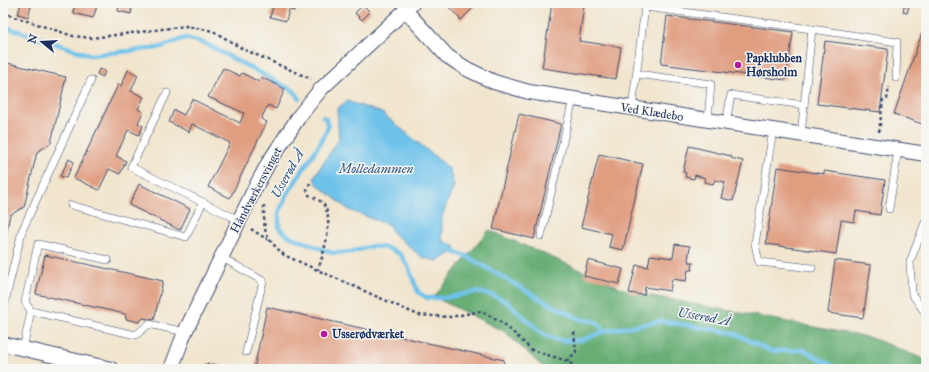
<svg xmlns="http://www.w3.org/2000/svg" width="929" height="372" font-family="'IM FELL Great Primer',serif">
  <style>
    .forest { fill: #67ae74; stroke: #416e69 }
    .water { fill: #6ec2ea; stroke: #4478a4 }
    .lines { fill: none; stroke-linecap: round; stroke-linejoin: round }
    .stream { stroke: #6ec2ea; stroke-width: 4.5 }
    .building { fill: #e09e81 }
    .lane-casing { stroke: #3b4a6f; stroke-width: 8 }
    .street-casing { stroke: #3b4a6f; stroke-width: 16 }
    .path { stroke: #3b4a6f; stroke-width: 2.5; stroke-dasharray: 3 3; stroke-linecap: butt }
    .lane { stroke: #fff; stroke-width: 7 }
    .street { stroke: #fff; stroke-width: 14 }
    .poi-dot { fill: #b5179e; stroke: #f6f6f2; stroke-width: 1.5 }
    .labels { text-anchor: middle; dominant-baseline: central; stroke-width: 3; stroke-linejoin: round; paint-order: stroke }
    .poi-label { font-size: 12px; font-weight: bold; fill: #1b2f5e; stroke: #f6f6f2; text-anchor: start }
    .street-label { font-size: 12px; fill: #1b2f5e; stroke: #f6f6f2 }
    .water-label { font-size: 13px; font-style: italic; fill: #305481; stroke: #f6f6f2 }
  </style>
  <rect width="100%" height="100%" fill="#f6f6f2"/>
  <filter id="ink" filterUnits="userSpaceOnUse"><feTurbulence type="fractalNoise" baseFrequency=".025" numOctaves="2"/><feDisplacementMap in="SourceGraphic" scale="8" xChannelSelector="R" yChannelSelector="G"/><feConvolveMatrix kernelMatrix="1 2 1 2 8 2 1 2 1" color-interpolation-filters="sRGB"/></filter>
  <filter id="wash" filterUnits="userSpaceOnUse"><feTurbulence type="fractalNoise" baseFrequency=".012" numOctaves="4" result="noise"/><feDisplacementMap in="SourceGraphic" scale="16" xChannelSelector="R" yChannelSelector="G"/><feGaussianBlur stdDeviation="0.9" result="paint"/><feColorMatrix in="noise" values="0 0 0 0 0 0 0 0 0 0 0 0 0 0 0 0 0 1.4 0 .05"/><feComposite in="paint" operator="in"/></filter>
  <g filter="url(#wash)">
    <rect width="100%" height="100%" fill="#f1e5cd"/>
    <!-- forest -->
    <polygon class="forest" points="489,230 631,292 872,338 926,360 926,369 545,369 505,332 434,297"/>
    <!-- water -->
    <polygon class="water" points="347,101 382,113 449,168 454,186 442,216 442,240 456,247 454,252 437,261 423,258 393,233 389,225 349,210 316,183 314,177 339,139 337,109"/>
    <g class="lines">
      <!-- stream -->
      <g class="stream">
        <polyline points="3,26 90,55 158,48 185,38 204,43 294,91 299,98"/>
        <polyline points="323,117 326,119 328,127 319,145 286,196 279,213 279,228 289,236 332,253 351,252 372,246 387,248 400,254 408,266 418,292 427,298 444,298 476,292 492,295 507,302 544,335 563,341 582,340 605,331 661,321 734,333 770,351 804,350 838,369"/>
        <polyline points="454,252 466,256 553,306 582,320 595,321 605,331"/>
      </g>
    </g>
    <g id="blocks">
      <!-- building -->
      <g class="building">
        <polygon points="21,3 32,3 28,17 18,14"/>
        <polygon points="75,3 98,3 93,18 73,13"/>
        <polygon points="274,3 295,3 294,11 289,10 286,21 270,17"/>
        <polygon points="448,3 478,3 461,20 447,5"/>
        <polygon points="552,3 563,3 584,6 579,41 621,47 616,79 542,68"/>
        <polygon points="905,3 910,3 907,13 903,12"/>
        <polygon points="119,5 132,8 131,14 118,11"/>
        <polygon points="363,5 370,12 362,20 355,13"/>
        <polygon points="667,16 793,32 786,80 661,64"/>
        <polygon points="922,33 926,33 926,111 922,124 894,114"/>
        <polygon points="825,41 888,49 880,112 817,104"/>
        <polygon points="3,62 66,77 51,143 37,152 24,207 10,215 4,243"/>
        <polygon points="223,68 240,76 242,73 259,82 261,77 285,89 276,109 268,105 261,119 267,122 230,198 208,187 230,143 192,124 189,132 169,122 174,110 184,115 192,99 240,123 244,113 208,97"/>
        <polygon points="99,69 105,71 103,77 97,74"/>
        <polygon points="128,70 138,75 131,91 144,97 138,109 143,112 138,123 143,126 139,135 128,130 116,156 126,161 120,174 109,169 99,190 74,178 118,85 121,86"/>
        <polygon points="519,114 561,124 534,239 493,229"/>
        <polygon points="689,146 731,156 731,158 743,161 733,201 721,198 725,182 715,180 713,184 704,182 705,178 695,175 694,179 685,177 686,173 683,172"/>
        <polygon points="599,154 643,164 623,250 609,247 612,234 581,227"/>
        <polygon points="69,159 74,162 66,178 60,176"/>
        <polygon points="777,167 824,174 824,171 885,180 880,215 856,211 854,222 841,220 836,254 766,244"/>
        <polygon points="139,184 190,209 180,230 129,205"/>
        <polygon points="675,244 690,246 688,260 689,262 693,262 692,270 688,270 686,281 672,279 670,291 645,287 644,295 629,293 636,265 648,267 650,255 673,258"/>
        <polygon points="45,255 163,281 154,320 143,318 139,322 126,319 125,314 36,294"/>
        <polygon points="588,260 623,269 619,284 584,276"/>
        <polygon points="835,260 871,265 863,318 828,313"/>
        <polygon points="267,307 504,360 502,369 254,369"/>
        <polygon points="207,363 230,368 230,369 206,369"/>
      </g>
    </g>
  </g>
  <g filter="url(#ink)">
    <use href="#blocks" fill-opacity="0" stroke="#3b4a6f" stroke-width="1"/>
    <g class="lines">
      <!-- lane casing -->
      <g class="lane-casing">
        <g id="lane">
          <polyline points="637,74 711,84 708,120"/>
          <polyline points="167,93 131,167 239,220"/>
          <polyline points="632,108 645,7 812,29 897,42 896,78"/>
          <polyline points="726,123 731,95 804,105"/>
          <polyline points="773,130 755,244 759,262 812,268"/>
          <polyline points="801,135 812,29"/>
          <polyline points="71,205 186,237 203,202"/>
          <polyline points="889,209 898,150"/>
          <polyline points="926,220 910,262 912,294 926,314"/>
          <polyline points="541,236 573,99"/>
          <polyline points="221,257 263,281 246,352"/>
          <polyline points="3,310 22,231 91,80"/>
          <polyline points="31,311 25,302 38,244 108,260"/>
          <polyline points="23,349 31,311 136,335 149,324 185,332"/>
        </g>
      </g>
      <!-- street casing -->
      <g class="street-casing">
        <g id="street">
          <polyline points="405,10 447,56 467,69 494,82 529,92 926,154"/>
          <polyline points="3,344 111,369"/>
          <polyline points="171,369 185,332 255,188 269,162 300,115 321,89 413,3"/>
        </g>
      </g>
      <!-- path -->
      <g class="path">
        <polyline points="3,13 73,36 92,38 186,26 213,31 243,49 311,79"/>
        <polyline points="879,132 883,100 887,99 889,87"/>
        <path d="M310,183L307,190L309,195C312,197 317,198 320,201C337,213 323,255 318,270"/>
        <path d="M264,205C264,233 263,235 284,255L418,315L451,317L481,311L504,324L532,350L567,361L579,369"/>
        <polyline points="251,229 268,240"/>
        <polyline points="567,361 576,352 574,332"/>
      </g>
      <!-- lane -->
      <use href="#lane" class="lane"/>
      <!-- street -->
      <use href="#street" class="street"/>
    </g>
  </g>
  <!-- markers -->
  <g class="poi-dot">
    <circle cx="738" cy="65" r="4"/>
    <circle cx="324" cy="334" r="4"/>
  </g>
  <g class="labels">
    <!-- poi labels -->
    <g class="poi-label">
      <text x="746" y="58">Papklubben<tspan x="746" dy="14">Hørsholm</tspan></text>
      <text x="332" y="334">Usserødværket</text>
    </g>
    <!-- street labels -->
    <g class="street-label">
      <text transform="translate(652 112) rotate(9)">Ved Klædebo</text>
      <text transform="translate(256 190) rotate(-62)">Håndværkersvinget</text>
    </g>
    <!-- water labels -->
    <g class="water-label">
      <text x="376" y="169">Mølledammen</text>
      <text transform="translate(288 174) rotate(-61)">Usserød Å</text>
      <text transform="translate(704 317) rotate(10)">Usserød Å</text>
    </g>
  </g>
  <!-- margin -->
  <rect width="929" height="372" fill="none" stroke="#f6f6f2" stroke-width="16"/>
  <!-- north arrow -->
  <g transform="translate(42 42) rotate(288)" stroke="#f6f6f2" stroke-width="3" paint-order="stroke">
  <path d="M0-3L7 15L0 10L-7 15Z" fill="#1b2f5e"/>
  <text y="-6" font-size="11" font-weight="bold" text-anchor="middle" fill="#1b2f5e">N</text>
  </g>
</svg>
